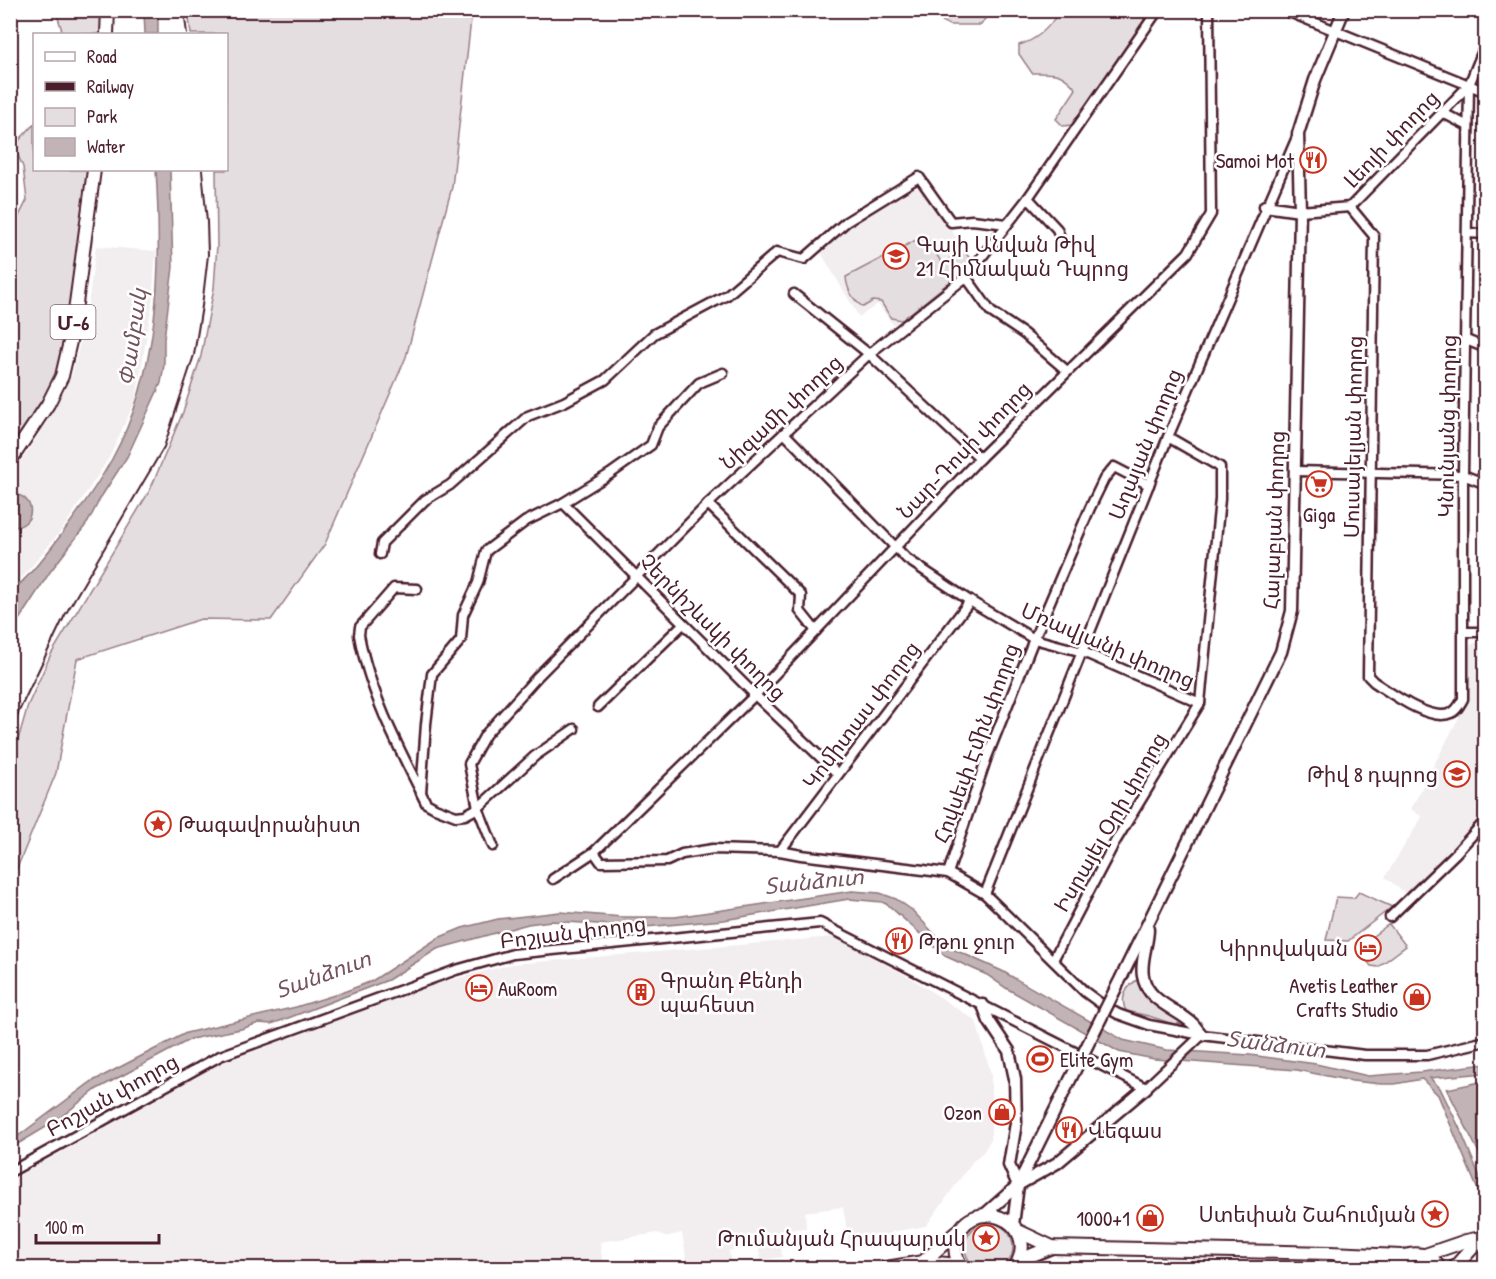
<svg xmlns="http://www.w3.org/2000/svg" width="1496" height="1279" font-family="'Patrick Hand','Noto Sans Armenian',sans-serif">
  <style>
    .built { fill: #f2eeef }
    .green { fill: #e5dee0; stroke: #987e86; stroke-width: 1.5 }
    .water { fill: #c1b3b6; stroke: #91787e; stroke-width: 1.5 }
    .lines { fill: none; stroke-linecap: round; stroke-linejoin: round }
    .minor-casing { stroke: #4a1f2b; stroke-width: 13 }
    .major-casing { stroke: #4a1f2b; stroke-width: 15 }
    .highway-casing { stroke: #4a1f2b; stroke-width: 16 }
    .minor { stroke: #fff; stroke-width: 8 }
    .major { stroke: #fff; stroke-width: 10 }
    .highway { stroke: #fff; stroke-width: 12 }
    .rail { stroke: #4a1f2b; stroke-width: 2 }
    .major-bridge-casing { stroke: #4a1f2b; stroke-width: 15; stroke-linecap: butt }
    .major-bridge { stroke: #fff; stroke-width: 10 }
    .labels { text-anchor: middle; dominant-baseline: central; stroke-width: 5; stroke-linejoin: round; paint-order: stroke }
    .shield { fill: #fff; stroke: #80626b; stroke-width: 1.5 }
    .shield-label { font-size: 20px; font-weight: bold; fill: #4a1f2b }
    .street-label { font-size: 21px; fill: #4a1f2b; stroke: #fff }
    .poi-label { font-size: 21px; fill: #4a1f2b; stroke: #fff; text-anchor: end }
    .water-label { font-size: 22px; font-style: italic; fill: #74535c; stroke: #fff }
  </style>
  <rect width="100%" height="100%" fill="#fff"/>
  <filter id="ink" filterUnits="userSpaceOnUse"><feTurbulence type="fractalNoise" baseFrequency=".0167" numOctaves="2"/><feDisplacementMap in="SourceGraphic" scale="12" xChannelSelector="R" yChannelSelector="G"/><feConvolveMatrix kernelMatrix="1 2 1 2 8 2 1 2 1" color-interpolation-filters="sRGB"/></filter>
  <g filter="url(#ink)">
    <!-- built -->
    <g class="built">
      <polygon points="907,188 923,188 972,261 968,269 902,321 893,325 878,304 859,317 820,251 850,225"/>
      <polygon points="96,246 156,251 152,305 136,399 109,458 64,527 16,585 11,594 11,476 45,425 72,375 87,313"/>
      <polygon points="1474,643 1485,643 1485,808 1473,825 1406,894 1385,877 1422,817 1411,809 1467,702 1467,648"/>
      <polygon points="834,937 911,978 976,1021 991,1074 991,1139 984,1151 973,1161 926,1226 891,1232 891,1239 849,1244 843,1207 805,1212 806,1228 779,1231 782,1257 761,1260 758,1246 729,1251 731,1265 708,1268 688,1268 682,1233 664,1237 658,1233 600,1242 603,1266 592,1268 18,1268 11,1253 11,1180 222,1063 443,982 512,964"/>
    </g>
    <!-- green -->
    <g class="green">
      <path d="M1140,10L1143,12L1144,21L1072,125L1063,126L1056,119L1076,89C1061,71 1054,73 1032,73L1019,54V45C1037,40 1050,27 1059,11Z"/>
      <polygon points="56,11 103,11 103,34 63,34"/>
      <polygon points="188,11 472,11 452,187 406,357 325,544 271,620 201,619 77,659 56,773 11,883 11,764 28,705 50,656 150,490 183,412 201,356 214,288 217,245 216,170 226,170 226,34 191,34"/>
      <polygon points="924,11 990,11 981,25 949,25"/>
      <polygon points="34,124 34,170 90,170 65,339 57,372 43,399 11,447 10,234 27,200 23,167 14,146"/>
      <path d="M918,239H928L941,262H946L959,250L965,252L971,260L967,268L902,320L891,318L881,302L873,301L863,307C853,300 847,289 846,277Z"/>
      <polygon points="1359,892 1392,907 1348,941 1326,940 1336,897 1354,898"/>
      <polygon points="1389,924 1406,946 1378,967 1371,966 1357,948"/>
      <path d="M1139,979C1152,1000 1161,1010 1182,1022L1176,1025L1149,1016L1126,1011C1119,998 1127,985 1139,979Z"/>
      <circle cx="989" cy="1247" r="24"/>
    </g>
    <!-- water -->
    <g class="water">
      <polygon points="144,11 158,11 158,34 145,34"/>
      <path d="M156,170H170L173,267L164,339V365L161,383L127,457L101,497L88,522L50,572L11,632C10,622 8,609 10,600C13,588 25,580 32,571C42,560 52,547 61,535C79,511 97,486 112,459C160,372 162,266 156,170Z"/>
      <path d="M11,494C37,494 37,528 11,527Z"/>
      <polygon points="852,891 880,893 896,899 912,910 940,940 953,949 1002,971 1123,1040 1167,1050 1250,1055 1316,1064 1368,1076 1421,1072 1485,1064 1485,1073 1430,1078 1440,1088 1459,1127 1485,1189 1485,1207 1438,1095 1422,1079 1395,1084 1381,1084 1352,1081 1297,1070 1154,1059 1119,1052 1006,988 987,975 945,956 888,905 882,902 849,899 724,920 645,927 551,921 528,924 437,949 388,980 283,1020 271,1024 259,1023 241,1029 191,1039 97,1089 53,1123 11,1148 10,1142 91,1082 186,1033 296,1007 341,993 372,981 438,938 462,928 498,919 560,912 623,917 675,917"/>
      <polygon points="1485,1081 1486,1081 1485,1165 1447,1089"/>
    </g>
    <g class="lines">
      <!-- minor casing -->
      <g class="minor-casing">
        <g id="minor">
          <polyline points="1284,10 1486,92"/>
          <polyline points="1441,112 1468,126"/>
          <polyline points="1028,198 1057,229 1062,243"/>
          <path d="M1350,207L1374,236L1368,676L1374,682C1391,693 1431,723 1451,713C1457,711 1460,704 1463,699V475L1469,85L1486,43"/>
          <polyline points="1300,211 1350,207 1469,85"/>
          <polyline points="1467,233 1486,234"/>
          <polyline points="966,277 991,312 1024,334 1067,371"/>
          <polyline points="794,294 869,354 980,458"/>
          <polyline points="1466,340 1486,348"/>
          <polyline points="784,433 907,559 970,601 1034,639 1083,652 1200,703"/>
          <polyline points="1296,471 1463,475 1486,484"/>
          <polyline points="563,503 755,695 838,774"/>
          <polyline points="708,504 801,595 800,611 816,631"/>
          <polyline points="380,554 382,543 425,500 450,485 528,416 564,402 605,380 654,334 727,295 777,252 804,259 846,222 919,177 951,222 972,220 1007,224"/>
          <path d="M417,589L394,588L360,627L359,635C369,690 396,743 421,792"/>
          <polyline points="1463,632 1486,632"/>
          <polyline points="598,707 683,624"/>
          <polyline points="574,729 535,756 478,808 465,815 456,816 435,808 426,803 421,793 426,724 432,674 461,640 463,615 478,583 486,551 526,521 563,503 610,474 651,445 658,427 699,383 723,373"/>
          <polyline points="493,846 478,808 469,764 485,735 538,676 708,504 869,354 966,277 1028,198 1158,10"/>
          <polyline points="780,851 970,601"/>
          <polyline points="594,852 601,862 667,861 682,854 713,849 780,851 801,855 948,873 985,894 1085,992 1104,1006 1118,1014 1149,1025 1202,1035 1365,1055 1427,1055 1486,1041"/>
          <polyline points="948,873 987,757 1034,639 1090,508 1104,479 1114,467 1149,485"/>
          <polyline points="553,879 594,852 755,695 980,458 1188,253 1211,214 1209,10"/>
          <polyline points="985,894 1168,437 1297,137"/>
          <polyline points="1390,917 1455,854 1486,820"/>
          <polyline points="1053,960 1115,842 1200,703 1220,499 1220,467 1168,437"/>
          <polyline points="10,1172 220,1056 456,970 513,954 820,923 1146,1088 1202,1035"/>
        </g>
      </g>
      <!-- major casing -->
      <g class="major-casing">
        <g id="major">
          <polyline points="1265,206 1300,211"/>
          <path d="M1148,929C1148,944 1140,961 1143,976C1147,1002 1178,1009 1193,1024C1196,1027 1199,1032 1202,1035"/>
          <polyline points="1122,976 1281,652 1292,611 1300,211 1298,134 1315,80 1344,10"/>
          <polyline points="983,1005 989,1021 1009,1051 1015,1079 1016,1123 1009,1165 1018,1185"/>
          <polyline points="984,1215 1018,1185 1057,1163 1146,1088"/>
          <polyline points="1013,1225 1018,1185 1070,1080"/>
        </g>
      </g>
      <!-- highway casing -->
      <g class="highway-casing">
        <g id="highway">
          <polyline points="107,34 108,10"/>
          <polyline points="10,461 48,404 62,376 72,333 94,170"/>
          <polyline points="1018,1231 1052,1247 1330,1253 1401,1256"/>
          <polyline points="1337,1254 1353,1268"/>
          <polyline points="1422,1256 1466,1241 1486,1237"/>
          <polyline points="1020,1260 1052,1247"/>
          <polyline points="923,1262 958,1231"/>
          <polyline points="886,1268 923,1262 960,1265"/>
          <path d="M963,1268C957,1261 954,1252 956,1242C965,1192 1045,1218 1015,1268"/>
          <path d="M1384,1268C1397,1254 1428,1246 1439,1268"/>
          <polyline points="1454,1268 1474,1246 1484,1238"/>
        </g>
      </g>
      <!-- minor -->
      <use href="#minor" class="minor"/>
      <!-- major -->
      <use href="#major" class="major"/>
      <!-- highway -->
      <use href="#highway" class="highway"/>
      <!-- rail -->
      <g class="rail">
        <polyline points="184,10 187,34"/>
        <polyline points="10,742 19,711 65,615 164,447 194,355 202,306 208,255 207,222 202,170"/>
      </g>
      <!-- major-bridge casing -->
      <g class="major-bridge-casing">
        <polyline id="major-bridge" points="1070,1080 1122,976"/>
      </g>
      <!-- major-bridge -->
      <use href="#major-bridge" class="major-bridge"/>
    </g>
  </g>
  <!-- icons -->
  <defs>
    <g id="restaurant-ring" transform="scale(1.35)"><circle r="9.5" fill="#fff" stroke="#c8321e" stroke-width="1.5"/><path d="M-5-6h1v4h1v-4h1v4h1v-4h1v5L-1.5 .5V6h-2V.5L-5-1ZM5-6V6H3V1.5H1.5Q1.5-4 5-6Z" fill="#c8321e"/></g>
    <g id="school-ring" transform="scale(1.35)"><circle r="9.5" fill="#fff" stroke="#c8321e" stroke-width="1.5"/><path d="M0-5L7-2L0 1L-7-2ZM-4 1L0 2.5L4 1V4Q0 6-4 4Z" fill="#c8321e"/></g>
    <g id="supermarket-ring" transform="scale(1.35)"><circle r="9.5" fill="#fff" stroke="#c8321e" stroke-width="1.5"/><path d="M-6-5.5h2.5l.6 2H6L4.5 2H-2.5L-4.4-4H-6ZM-1.5 3.2a1.3 1.3 0 1 0 .1 0ZM3 3.2a1.3 1.3 0 1 0 .1 0Z" fill="#c8321e"/></g>
    <g id="sight-ring" transform="scale(1.35)"><circle r="9.5" fill="#fff" stroke="#c8321e" stroke-width="1.5"/><path d="M0-6L1.8-2.2L6-1.7L2.9 1.2L3.7 5.4L0 3.3L-3.7 5.4L-2.9 1.2L-6-1.7L-1.8-2.2Z" fill="#c8321e"/></g>
    <g id="hotel-ring" transform="scale(1.35)"><circle r="9.5" fill="#fff" stroke="#c8321e" stroke-width="1.5"/><path d="M-6-4.5h1.5V1H6V5H4.5V3h-9V5H-6ZM-4 0a1.8 1.8 0 1 1 3.6 0ZM.5 0V-2.5h3Q6-2.5 6 0Z" fill="#c8321e"/></g>
    <g id="building-ring" transform="scale(1.35)"><circle r="9.5" fill="#fff" stroke="#c8321e" stroke-width="1.5"/><path d="M-4-6H4V6H1V3H-1V6H-4ZM-2.5-4.3h1.7v1.8h-1.7ZM.8-4.3h1.7v1.8H.8ZM-2.5-1h1.7V.8h-1.7ZM.8-1h1.7V.8H.8Z" fill="#c8321e"/></g>
    <g id="shop-ring" transform="scale(1.35)"><circle r="9.5" fill="#fff" stroke="#c8321e" stroke-width="1.5"/><path d="M-5-2.5h2.3a2.7 3.5 0 0 1 5.4 0H5L5.5 6h-11ZM-1.5-2.5h3a1.5 2.3 0 0 0-3 0Z" fill="#c8321e"/></g>
    <g id="stadium-ring" transform="scale(1.35)"><circle r="9.5" fill="#fff" stroke="#c8321e" stroke-width="1.5"/><path d="M0-5a6.5 5 0 1 0 0 10a6.5 5 0 1 0 0-10ZM-3.5-1.8h7v3.6h-7Z" fill="#c8321e"/></g>
  </defs>
  <g fill-rule="evenodd">
    <use href="#restaurant-ring" x="1313" y="160"/>
    <use href="#school-ring" x="896" y="256"/>
    <use href="#supermarket-ring" x="1319" y="484"/>
    <use href="#school-ring" x="1457" y="774"/>
    <use href="#sight-ring" x="158" y="824"/>
    <use href="#restaurant-ring" x="899" y="941"/>
    <use href="#hotel-ring" x="1368" y="948"/>
    <use href="#hotel-ring" x="479" y="988"/>
    <use href="#building-ring" x="641" y="992"/>
    <use href="#shop-ring" x="1417" y="997"/>
    <use href="#stadium-ring" x="1040" y="1059"/>
    <use href="#shop-ring" x="1002" y="1112"/>
    <use href="#restaurant-ring" x="1069" y="1130"/>
    <use href="#sight-ring" x="1435" y="1214"/>
    <use href="#shop-ring" x="1150" y="1218"/>
    <use href="#sight-ring" x="986" y="1238"/>
  </g>
  <g class="labels">
    <!-- shield labels -->
    <rect class="shield" x="50.5" y="305" width="45" height="34" rx="4.5"/>
    <g class="shield-label">
      <text x="73" y="322">Մ-6</text>
    </g>
    <!-- street labels -->
    <g class="street-label">
      <text transform="translate(1391 139) rotate(-46)">Լեոյի փողոց</text>
      <text transform="translate(781 412) rotate(-43)">Նիզամի փողոց</text>
      <text transform="translate(1447 426) rotate(-89)">Կնունյանց փողոց</text>
      <text transform="translate(1353 437) rotate(-89)">Մուսայելյան փողոց</text>
      <text transform="translate(1145 444) rotate(-68)">Աղայան փողոց</text>
      <text transform="translate(964 450) rotate(-46)">Նար-Դոսի փողոց</text>
      <text transform="translate(1274 520) rotate(-88)">Հալաբյան փողոց</text>
      <text transform="translate(713 627) rotate(45)">Չերնիշևսկի փողոց</text>
      <text transform="translate(1108 645) rotate(23)">Մռավյանի փողոց</text>
      <text transform="translate(861 715) rotate(-53)">Կոմիտաս փողոց</text>
      <text transform="translate(976 743) rotate(-70)">Հովսեփ Էմին փողոց</text>
      <text transform="translate(1110 822) rotate(-60)">Իսրայել Օրի փողոց</text>
      <text transform="translate(573 932) rotate(-7)">Բոշյան փողոց</text>
      <text transform="translate(112 1095) rotate(-29)">Բոշյան փողոց</text>
    </g>
    <!-- poi labels -->
    <g class="poi-label">
      <text x="1294" y="160">Samoi Mot</text>
      <text x="916" y="244" text-anchor="start">Գայի Անվան Թիվ<tspan x="916" dy="24">21 Հիմնական Դպրոց</tspan></text>
      <text x="1319" y="514" text-anchor="middle">Giga</text>
      <text x="1438" y="774">Թիվ 8 դպրոց</text>
      <text x="178" y="824" text-anchor="start">Թագավորանիստ</text>
      <text x="918" y="941" text-anchor="start">Թթու ջուր</text>
      <text x="1348" y="948">Կիրովական</text>
      <text x="660" y="980" text-anchor="start">Գրանդ Քենդի<tspan x="660" dy="24">պահեստ</tspan></text>
      <text x="1398" y="985">Avetis Leather<tspan x="1398" dy="24">Crafts Studio</tspan></text>
      <text x="498" y="988" text-anchor="start">AuRoom</text>
      <text x="1060" y="1059" text-anchor="start">Elite Gym</text>
      <text x="982" y="1112">Ozon</text>
      <text x="1088" y="1130" text-anchor="start">Վեգաս</text>
      <text x="1416" y="1214">Ստեփան Շահումյան</text>
      <text x="1130" y="1218">1000+1</text>
      <text x="966" y="1238">Թումանյան Հրապարակ</text>
    </g>
    <!-- water labels -->
    <g class="water-label">
      <text transform="translate(132 337) rotate(-82)">Փամբակ</text>
      <text transform="translate(814 881) rotate(-6)">Տանձուտ</text>
      <text transform="translate(323 974) rotate(-20)">Տանձուտ</text>
      <text transform="translate(1276 1044) rotate(7)">Տանձուտ</text>
    </g>
  </g>
  <!-- margin -->
  <rect width="1496" height="1279" fill="none" stroke="#fff" stroke-width="36"/>
  <rect x="18" y="18" width="1460" height="1243" fill="none" stroke="#4a1f2b" stroke-width="2" filter="url(#ink)"/>
  <!-- legend -->
  <rect x="33" y="33" width="195" height="138" fill="#ffffff" stroke="#b7a5aa" stroke-width="1.5"/>
  <rect x="45" y="52" width="30" height="9" fill="#ffffff" stroke="#b7a5aa" stroke-width="1.5"/>
  <text x="87" y="63" font-size="18" fill="#4a1f2b">Road</text>
  <rect x="45" y="82" width="30" height="9" fill="#4a1f2b" stroke="#b7a5aa" stroke-width="1.5"/>
  <text x="87" y="93" font-size="18" fill="#4a1f2b">Railway</text>
  <rect x="45" y="108" width="30" height="18" fill="#e5dee0" stroke="#b7a5aa" stroke-width="1.5"/>
  <text x="87" y="123" font-size="18" fill="#4a1f2b">Park</text>
  <rect x="45" y="138" width="30" height="18" fill="#c1b3b6" stroke="#b7a5aa" stroke-width="1.5"/>
  <text x="87" y="153" font-size="18" fill="#4a1f2b">Water</text>
  <!-- scale -->
  <path d="M36 1234v9h123v-9" fill="none" stroke="#4a1f2b" stroke-width="3"/>
  <text x="45" y="1234" font-size="18" fill="#4a1f2b" stroke="#ffffff" stroke-width="4.5" paint-order="stroke">100 m</text>
</svg>
